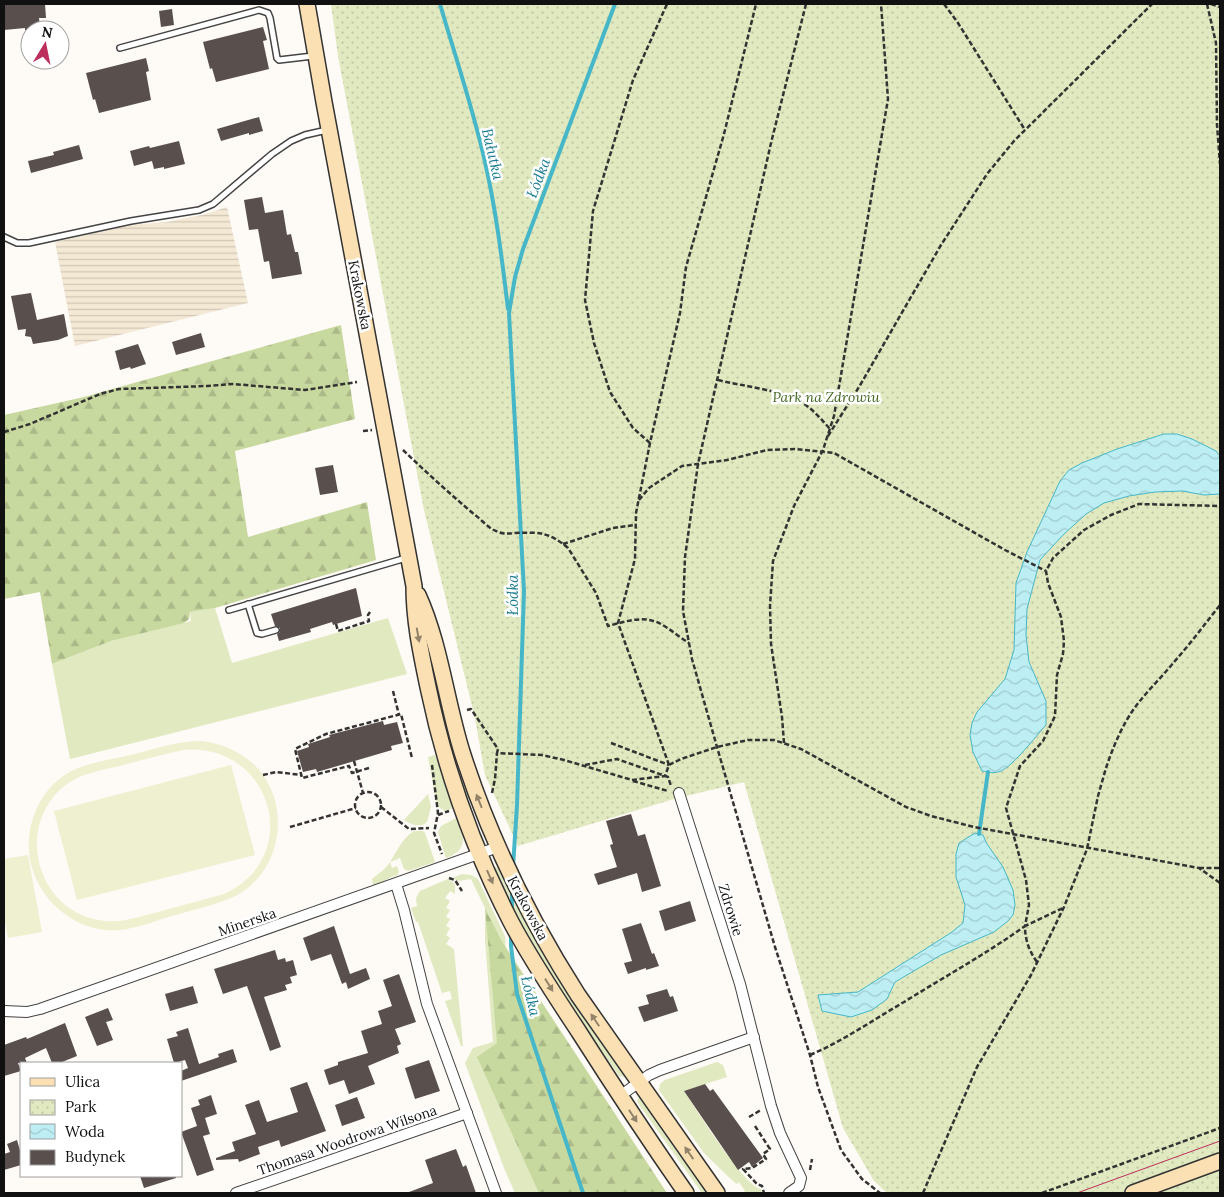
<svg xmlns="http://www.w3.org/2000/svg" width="1224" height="1197" font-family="Lora,serif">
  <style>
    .farmland { fill: url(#farmland-rules) }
    .grass { fill: #e0e9bf }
    .forest { fill: url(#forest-firs) }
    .park { fill: url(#park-dots) }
    .pitch { fill: #eef0d0; fill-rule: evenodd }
    .water { fill: url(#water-waves); stroke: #46b7c8 }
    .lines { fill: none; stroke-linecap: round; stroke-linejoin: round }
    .stream { stroke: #46b7c8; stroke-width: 4 }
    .building { fill: #594f4d }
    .lane-casing { stroke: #444; stroke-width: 8 }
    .street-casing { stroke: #444; stroke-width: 12 }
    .secondary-casing { stroke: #333; stroke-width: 18 }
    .path { stroke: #333; stroke-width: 2.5; stroke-dasharray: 5 2.5; stroke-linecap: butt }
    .lane { stroke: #fff; stroke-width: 5 }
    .street { stroke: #fff; stroke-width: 10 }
    .secondary { stroke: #fbe0b3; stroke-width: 15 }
    .tram { stroke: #bc2e5b; stroke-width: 1 }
    .oneway { fill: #92836a }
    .labels { text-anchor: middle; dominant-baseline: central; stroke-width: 5; stroke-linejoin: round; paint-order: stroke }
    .street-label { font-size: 14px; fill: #111; stroke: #fff }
    .park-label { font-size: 14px; font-style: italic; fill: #436723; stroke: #fff }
    .water-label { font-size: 15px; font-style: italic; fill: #1d7d91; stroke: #fff }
  </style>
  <defs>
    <pattern id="farmland-rules" width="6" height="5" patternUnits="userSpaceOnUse" patternTransform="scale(1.25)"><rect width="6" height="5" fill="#f4e9d5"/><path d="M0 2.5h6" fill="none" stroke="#d0c7b6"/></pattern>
    <pattern id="forest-firs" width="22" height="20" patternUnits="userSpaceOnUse" patternTransform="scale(1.25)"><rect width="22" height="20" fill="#c8d99f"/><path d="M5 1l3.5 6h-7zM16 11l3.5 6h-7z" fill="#abb988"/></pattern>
    <pattern id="park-dots" width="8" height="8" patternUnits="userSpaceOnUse" patternTransform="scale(1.25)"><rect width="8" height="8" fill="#e0e9bf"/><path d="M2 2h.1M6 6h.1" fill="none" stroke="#bfc7a3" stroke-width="1.8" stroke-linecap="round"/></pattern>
    <pattern id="water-waves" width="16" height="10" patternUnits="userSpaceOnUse" patternTransform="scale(1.25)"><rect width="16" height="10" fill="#bceef4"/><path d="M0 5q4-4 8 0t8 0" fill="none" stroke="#a1cbd0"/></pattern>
  </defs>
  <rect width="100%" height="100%" fill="#fefaf5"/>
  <!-- farmland -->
  <polygon class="farmland" points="227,207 248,303 75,346 55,242 129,225 167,222 202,215"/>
  <!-- grass -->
  <g class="grass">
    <polygon points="215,608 232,663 388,618 407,674 70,759 52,664 111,641 191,621 190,612"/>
    <polygon points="445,716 471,798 466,800 442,717"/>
    <polygon points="435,755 454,808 445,811 437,806 428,757"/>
    <path d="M428,794L431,807L427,822C421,828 411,825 404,820Z"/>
    <path d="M458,817C464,836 469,850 446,858L438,832L441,826Z"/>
    <path d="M415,831H423L425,833L435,862L408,871L404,869L400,858L390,862L392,868L397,866L399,872L397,875C388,878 382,883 373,886L372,879C378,874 386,869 390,862C396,853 404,835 415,831Z"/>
    <path d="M493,866L498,868L515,904L558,978L625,1077L619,1076C572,1010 525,942 493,866Z"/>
    <polygon points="462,874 471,875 478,879 505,936 507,965 578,1193 515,1193 504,1168 465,1063 473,1048 493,1042 485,940 485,908 471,879 458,881 453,878"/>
    <polygon points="448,879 453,882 455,885 455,894 450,891 445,898 450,901 446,908 450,910 446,917 450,919 446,926 450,928 446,935 450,938 446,944 454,949 463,1046 461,1046 445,1001 452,999 450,991 442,993 418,922 416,922 411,908 417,906 416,898 420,891"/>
    <path d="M717,1062L723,1065L727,1077L684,1091C696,1109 744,1186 761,1189L762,1193H743L745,1191L739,1182L737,1184L733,1181L704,1153L659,1090L660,1084L665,1080Z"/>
    <polygon points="639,1097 643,1102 708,1193 702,1193 640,1106 637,1101"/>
  </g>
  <!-- forest -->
  <g class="forest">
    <polygon points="341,325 355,419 235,451 248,537 367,502 376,560 215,608 190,612 189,619 184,623 111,641 52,664 40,592 4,599 4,415 84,397"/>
    <polygon points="485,908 501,940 667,1193 539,1193 477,1057 497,1043"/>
  </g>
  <!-- park -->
  <polygon class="park" points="331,4 1220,4 1220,1193 887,1193 874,1181 843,1128 744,782 674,799 518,846 485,775 475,718 424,510 338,56"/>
  <!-- pitch -->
  <g class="pitch">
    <path d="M202,741C231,745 258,760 270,787C289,828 273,878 233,897C216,905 196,909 179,914C160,919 139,928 120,930C82,934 45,907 33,871C20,833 38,785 76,769C94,761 116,759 135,754C157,748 179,741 202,741ZM183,750C272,742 305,857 224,894C202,900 180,906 158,912C140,916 123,923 105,921C37,915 12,825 67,784C82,773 102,770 120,766C141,760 162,755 183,750Z"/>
    <polygon points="231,765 255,855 77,900 54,811"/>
    <polygon points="28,855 42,932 8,938 4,916 4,859"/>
  </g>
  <!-- water -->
  <g class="water">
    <path d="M1164,434H1177L1192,439L1216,451L1220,456V494L1204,495L1182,491L1155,492L1129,496L1104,503L1086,514L1063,535L1040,560L1027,609L1026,635L1029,662L1046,701V725C1035,737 1015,764 1001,771C995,774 988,772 982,771L973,752L970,735L972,723L977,712L1005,679L1014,650L1016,583L1027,552L1060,481L1069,470L1082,463L1117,449Z"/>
    <polygon points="975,833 983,835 987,844 1003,867 1013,890 1015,905 1013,915 1008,921 994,932 941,955 895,982 887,999 872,1010 851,1017 822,1011 818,995 858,992 952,932 963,923 965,905 956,877 956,854 959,843"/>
  </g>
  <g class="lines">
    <!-- stream -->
    <g class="stream">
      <path d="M440,4C455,56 473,108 485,162C496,210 502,259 508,309"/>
      <polyline points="979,834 988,772"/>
      <polyline points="513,867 517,805 524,591 509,313 515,277 523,249 615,4"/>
      <polyline points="512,910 512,892"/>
      <polyline points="511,934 511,946 517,994 583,1193"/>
    </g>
  </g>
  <!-- building -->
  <g class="building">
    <polygon points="4,4 45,4 46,18 39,18 40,26 36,26 36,30 25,30 25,28 4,30"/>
    <polygon points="172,9 174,25 161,27 159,11"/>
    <polygon points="263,27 267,40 263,41 269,69 216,82 212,68 210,69 203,42"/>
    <polygon points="146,58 149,71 146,72 151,100 99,113 95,99 93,100 86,73"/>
    <polygon points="259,117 263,131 249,135 249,133 221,141 217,129"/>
    <polygon points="179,141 185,164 164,169 164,167 154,169 152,161 134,166 130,151 149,146 150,148"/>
    <polygon points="79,145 83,159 31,173 28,161 54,155 53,152"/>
    <polygon points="262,197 265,213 283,210 287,235 291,234 295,252 298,252 302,274 272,279 269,261 264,262 258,229 249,230 244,200"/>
    <polygon points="31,293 37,320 64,314 68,336 58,340 33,344 31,337 25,336 26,329 18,330 11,296"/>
    <polygon points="201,333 205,347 176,355 172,342"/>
    <polygon points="138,344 146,364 131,369 130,367 120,370 115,351"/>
    <polygon points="333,465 338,492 320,495 315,468"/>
    <polygon points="356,588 362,616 333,625 332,622 310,629 311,632 279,641 277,634 280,632 280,628 275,626 271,614"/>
    <polygon points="383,721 384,725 397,722 403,743 391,746 392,750 317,772 316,769 303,772 297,751 309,747 308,744 330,737 329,735"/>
    <polygon points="631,814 638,836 645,834 661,886 642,892 637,873 598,885 594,874 617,867 610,845 613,844 606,821"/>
    <polygon points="690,901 696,921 665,931 659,911"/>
    <polygon points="641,923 652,954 654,953 659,966 646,970 646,968 628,974 624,963 632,961 622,929"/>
    <polygon points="334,926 350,974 366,968 370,979 348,989 346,982 342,984 331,954 311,961 303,938"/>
    <polygon points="275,950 278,960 285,958 286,962 293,960 297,975 290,977 292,983 285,985 287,990 264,997 281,1047 270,1051 247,986 223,994 214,969"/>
    <polygon points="399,974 416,1022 395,1029 401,1044 397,1046 399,1053 368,1066 375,1084 349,1094 344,1080 329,1085 324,1070 338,1065 338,1062 368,1053 361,1031 382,1024 378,1011 392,1006 383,980"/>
    <polygon points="193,986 198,1003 170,1011 165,994"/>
    <polygon points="667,989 670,997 673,996 678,1011 644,1022 638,1007 649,1004 646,995"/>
    <polygon points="108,1008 113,1020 106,1022 113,1040 97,1046 85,1017"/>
    <polygon points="65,1023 77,1056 62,1062 62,1063 52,1063 46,1048 25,1058 27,1063 18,1063 21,1071 4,1076 4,1045 26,1037 27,1039"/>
    <polygon points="188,1028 199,1064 219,1057 218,1054 233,1049 237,1062 181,1081 181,1071 188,1068 185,1060 174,1063 167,1039 178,1036 176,1032"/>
    <polygon points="429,1060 440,1091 415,1099 405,1068"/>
    <polygon points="307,1082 326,1131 281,1147 279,1140 258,1147 260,1154 239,1162 238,1159 216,1160 216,1158 235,1151 232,1142 256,1134 245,1105 259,1100 267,1122 298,1112 290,1088"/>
    <polygon points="705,1084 710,1091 713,1089 763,1158 752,1167 749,1162 738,1170 684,1091"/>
    <polygon points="211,1095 217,1114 205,1118 210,1134 203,1136 214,1170 197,1176 181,1132 197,1126 191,1108 200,1105 198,1100"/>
    <polygon points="357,1097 365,1118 342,1126 335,1105"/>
    <polygon points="17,1140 21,1154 21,1165 4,1170 4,1154 10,1152 7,1144"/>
    <polygon points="456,1149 463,1167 466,1165 476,1193 409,1193 409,1192 433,1183 425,1160"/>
    <polygon points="140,1176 176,1176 176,1178 144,1188"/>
  </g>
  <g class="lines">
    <!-- lane casing -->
    <g class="lane-casing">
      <g id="lane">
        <polyline points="120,48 259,10 268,13 270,18 277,58 279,60 313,56"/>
        <polyline points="4,237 17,243 29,243 131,221 199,210 213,204 272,154 291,141 305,135 327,130"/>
        <polyline points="248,604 257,633 262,634 276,630"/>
        <polyline points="229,610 406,558"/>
      </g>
    </g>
    <!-- street casing -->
    <g class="street-casing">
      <g id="street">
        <polyline points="679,793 740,984 771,1106 780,1133 801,1178 799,1186 789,1193"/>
        <polyline points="396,884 404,910 427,1004 496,1193"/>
        <polyline points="4,1011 27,1012 40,1009 498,847"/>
        <polyline points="620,1096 649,1075 660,1070 754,1037"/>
        <polyline points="236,1193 467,1113"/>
      </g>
    </g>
    <!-- secondary casing -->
    <g class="secondary-casing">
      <g id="secondary">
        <path d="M307,4L324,102L414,586C414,621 421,653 428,687C445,769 473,848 511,922C531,960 556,997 579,1032C614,1087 649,1140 686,1193"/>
        <path d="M418,595C440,643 446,701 462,752C490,840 528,917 578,995L717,1193"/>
        <polyline points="1133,1193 1220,1161"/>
      </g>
    </g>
    <!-- path -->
    <g class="path">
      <polyline points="806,4 771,143 698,464 685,557 683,611 692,659 717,747 775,947 810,1055 818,1087 841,1150 862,1179 880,1193"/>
      <polyline points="944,4 958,23 1025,130"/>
      <polyline points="1207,4 1216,43 1217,125 1220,164"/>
      <polyline points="1211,4 1220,7"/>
      <path d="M718,380C742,386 780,390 801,402C813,409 821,419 830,429"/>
      <polyline points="363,431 372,430"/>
      <polyline points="4,432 30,424 100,394 119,389 207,386 233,384 305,390 357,382"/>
      <polyline points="828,436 859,387 941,245 987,174 1014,141 1152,4"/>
      <polyline points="650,443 633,428 610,392 594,343 585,300 593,211 633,80 667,4"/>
      <path d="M403,450C426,472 450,494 475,515C482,520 488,528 496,531C502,534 508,534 515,533C539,532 549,532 568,548L596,593L608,626C624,622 642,615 659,623C669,628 679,637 689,643"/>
      <polyline points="639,500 649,488 682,466 727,460 767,450 795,449 834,453 1005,550 1046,571"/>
      <polyline points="563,544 613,528 635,525"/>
      <polyline points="336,624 338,631 369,621 368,615 370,612"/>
      <polyline points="393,691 399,715"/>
      <polyline points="467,710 471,709 498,749 497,753 542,755 564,760 632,780 665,776 669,765 681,759 717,747 748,740 774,740 801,749 906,807 931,816 974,827 1199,868 1220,883"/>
      <polyline points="611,743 669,765"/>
      <polyline points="784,743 782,717 771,644 770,606 773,561 794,506 823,450 834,416 888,99 881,4"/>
      <polyline points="354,761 363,793"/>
      <polyline points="432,765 438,813 434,833 442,854"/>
      <polyline points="585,765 617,759 668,777 671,786"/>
      <polyline points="669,765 618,623 635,559 636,513 650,443 680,313 686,267 724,134 756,4"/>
      <polyline points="369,768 352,773 349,766 302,778 295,749 326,734 401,714 412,758"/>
      <polyline points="263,775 276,772 302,775"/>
      <polyline points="633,781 668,791"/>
      <circle cx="368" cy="805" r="13"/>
      <polyline points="492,793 495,779 497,753"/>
      <polyline points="381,807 409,829 429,828"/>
      <polyline points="438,815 449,811"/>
      <polyline points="290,827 356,808"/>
      <polyline points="1199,868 1220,868"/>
      <polyline points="449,878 455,880 462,891"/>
      <path d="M1037,962C1029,951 1025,940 1025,926L1063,908"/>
      <path d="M810,1055C843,1041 873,1020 904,1002C944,977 986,954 1025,926L1029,905L1026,880L1006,808L1020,766L1043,741L1055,716L1057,675L1063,654L1064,641L1061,617L1048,583L1046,571L1053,558L1084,530L1111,515L1139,504L1220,506"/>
      <polyline points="749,1117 761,1110"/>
      <polyline points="755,1126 770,1149 763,1154 766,1159 752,1168 743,1169 757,1184 762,1186 764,1193"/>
      <polyline points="810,1170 812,1159"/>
      <path d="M923,1193L977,1067L1031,975L1064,907L1087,849L1098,796L1106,768C1113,747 1123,723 1136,706C1148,690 1162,677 1174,662C1190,644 1205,624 1220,605"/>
      <polyline points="1042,1193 1220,1128"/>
    </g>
    <!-- lane -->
    <use href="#lane" class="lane"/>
    <!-- street -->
    <use href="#street" class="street"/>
    <!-- secondary -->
    <use href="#secondary" class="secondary"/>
    <!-- tram -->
    <polyline class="tram" points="1077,1193 1220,1141"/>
  </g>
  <!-- one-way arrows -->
  <defs><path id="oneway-solid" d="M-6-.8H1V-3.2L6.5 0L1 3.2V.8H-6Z" transform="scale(1.25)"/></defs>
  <g class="oneway">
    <use href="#oneway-solid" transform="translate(418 635) rotate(80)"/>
    <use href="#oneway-solid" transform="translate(479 801) rotate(-112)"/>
    <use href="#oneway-solid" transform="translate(490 877) rotate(66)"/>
    <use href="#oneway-solid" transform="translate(549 985) rotate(58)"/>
    <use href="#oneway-solid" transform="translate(595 1020) rotate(-124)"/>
    <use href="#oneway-solid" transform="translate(633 1116) rotate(57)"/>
    <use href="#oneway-solid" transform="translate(689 1153) rotate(-125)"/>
  </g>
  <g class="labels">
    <!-- street labels -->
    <g class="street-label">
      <text transform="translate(360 295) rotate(79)">Krakowska</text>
      <text transform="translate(528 908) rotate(62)">Krakowska</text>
      <text transform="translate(731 910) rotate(73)">Zdrowie</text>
      <text transform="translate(247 922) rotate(-19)">Minerska</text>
      <text transform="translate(347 1140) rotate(-19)">Thomasa Woodrowa Wilsona</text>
    </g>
    <!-- park labels -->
    <g class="park-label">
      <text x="826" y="397">Park na Zdrowiu</text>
    </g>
    <!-- water labels -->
    <g class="water-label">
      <text transform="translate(493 154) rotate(77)">Bałutka</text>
      <text transform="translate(538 178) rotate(-69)">Łódka</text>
      <text transform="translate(512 595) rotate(-90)">Łódka</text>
      <text transform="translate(531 996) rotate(77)">Łódka</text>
    </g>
  </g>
  <!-- border -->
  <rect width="1224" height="1197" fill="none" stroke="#111111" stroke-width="10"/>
  <!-- legend -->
  <rect x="20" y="1062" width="162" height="115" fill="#ffffff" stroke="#a0a0a0"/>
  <rect x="30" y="1078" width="25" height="8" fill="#fbe0b3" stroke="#a0a0a0"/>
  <text x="65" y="1087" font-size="15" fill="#111111">Ulica</text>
  <rect x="30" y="1100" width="25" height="15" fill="url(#park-dots)" stroke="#a0a0a0"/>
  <text x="65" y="1112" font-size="15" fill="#111111">Park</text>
  <rect x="30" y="1124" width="25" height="15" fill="url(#water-waves)" stroke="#a0a0a0"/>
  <text x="65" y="1137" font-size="15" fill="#111111">Woda</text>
  <rect x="30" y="1150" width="25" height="15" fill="#594f4d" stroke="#a0a0a0"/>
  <text x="65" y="1162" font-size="15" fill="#111111">Budynek</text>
  <!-- north arrow -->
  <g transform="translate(45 45) rotate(10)"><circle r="24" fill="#ffffff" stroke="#a0a0a0"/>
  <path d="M0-4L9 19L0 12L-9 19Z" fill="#bc2e5b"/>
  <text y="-8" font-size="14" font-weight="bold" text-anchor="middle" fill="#111111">N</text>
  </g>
</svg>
